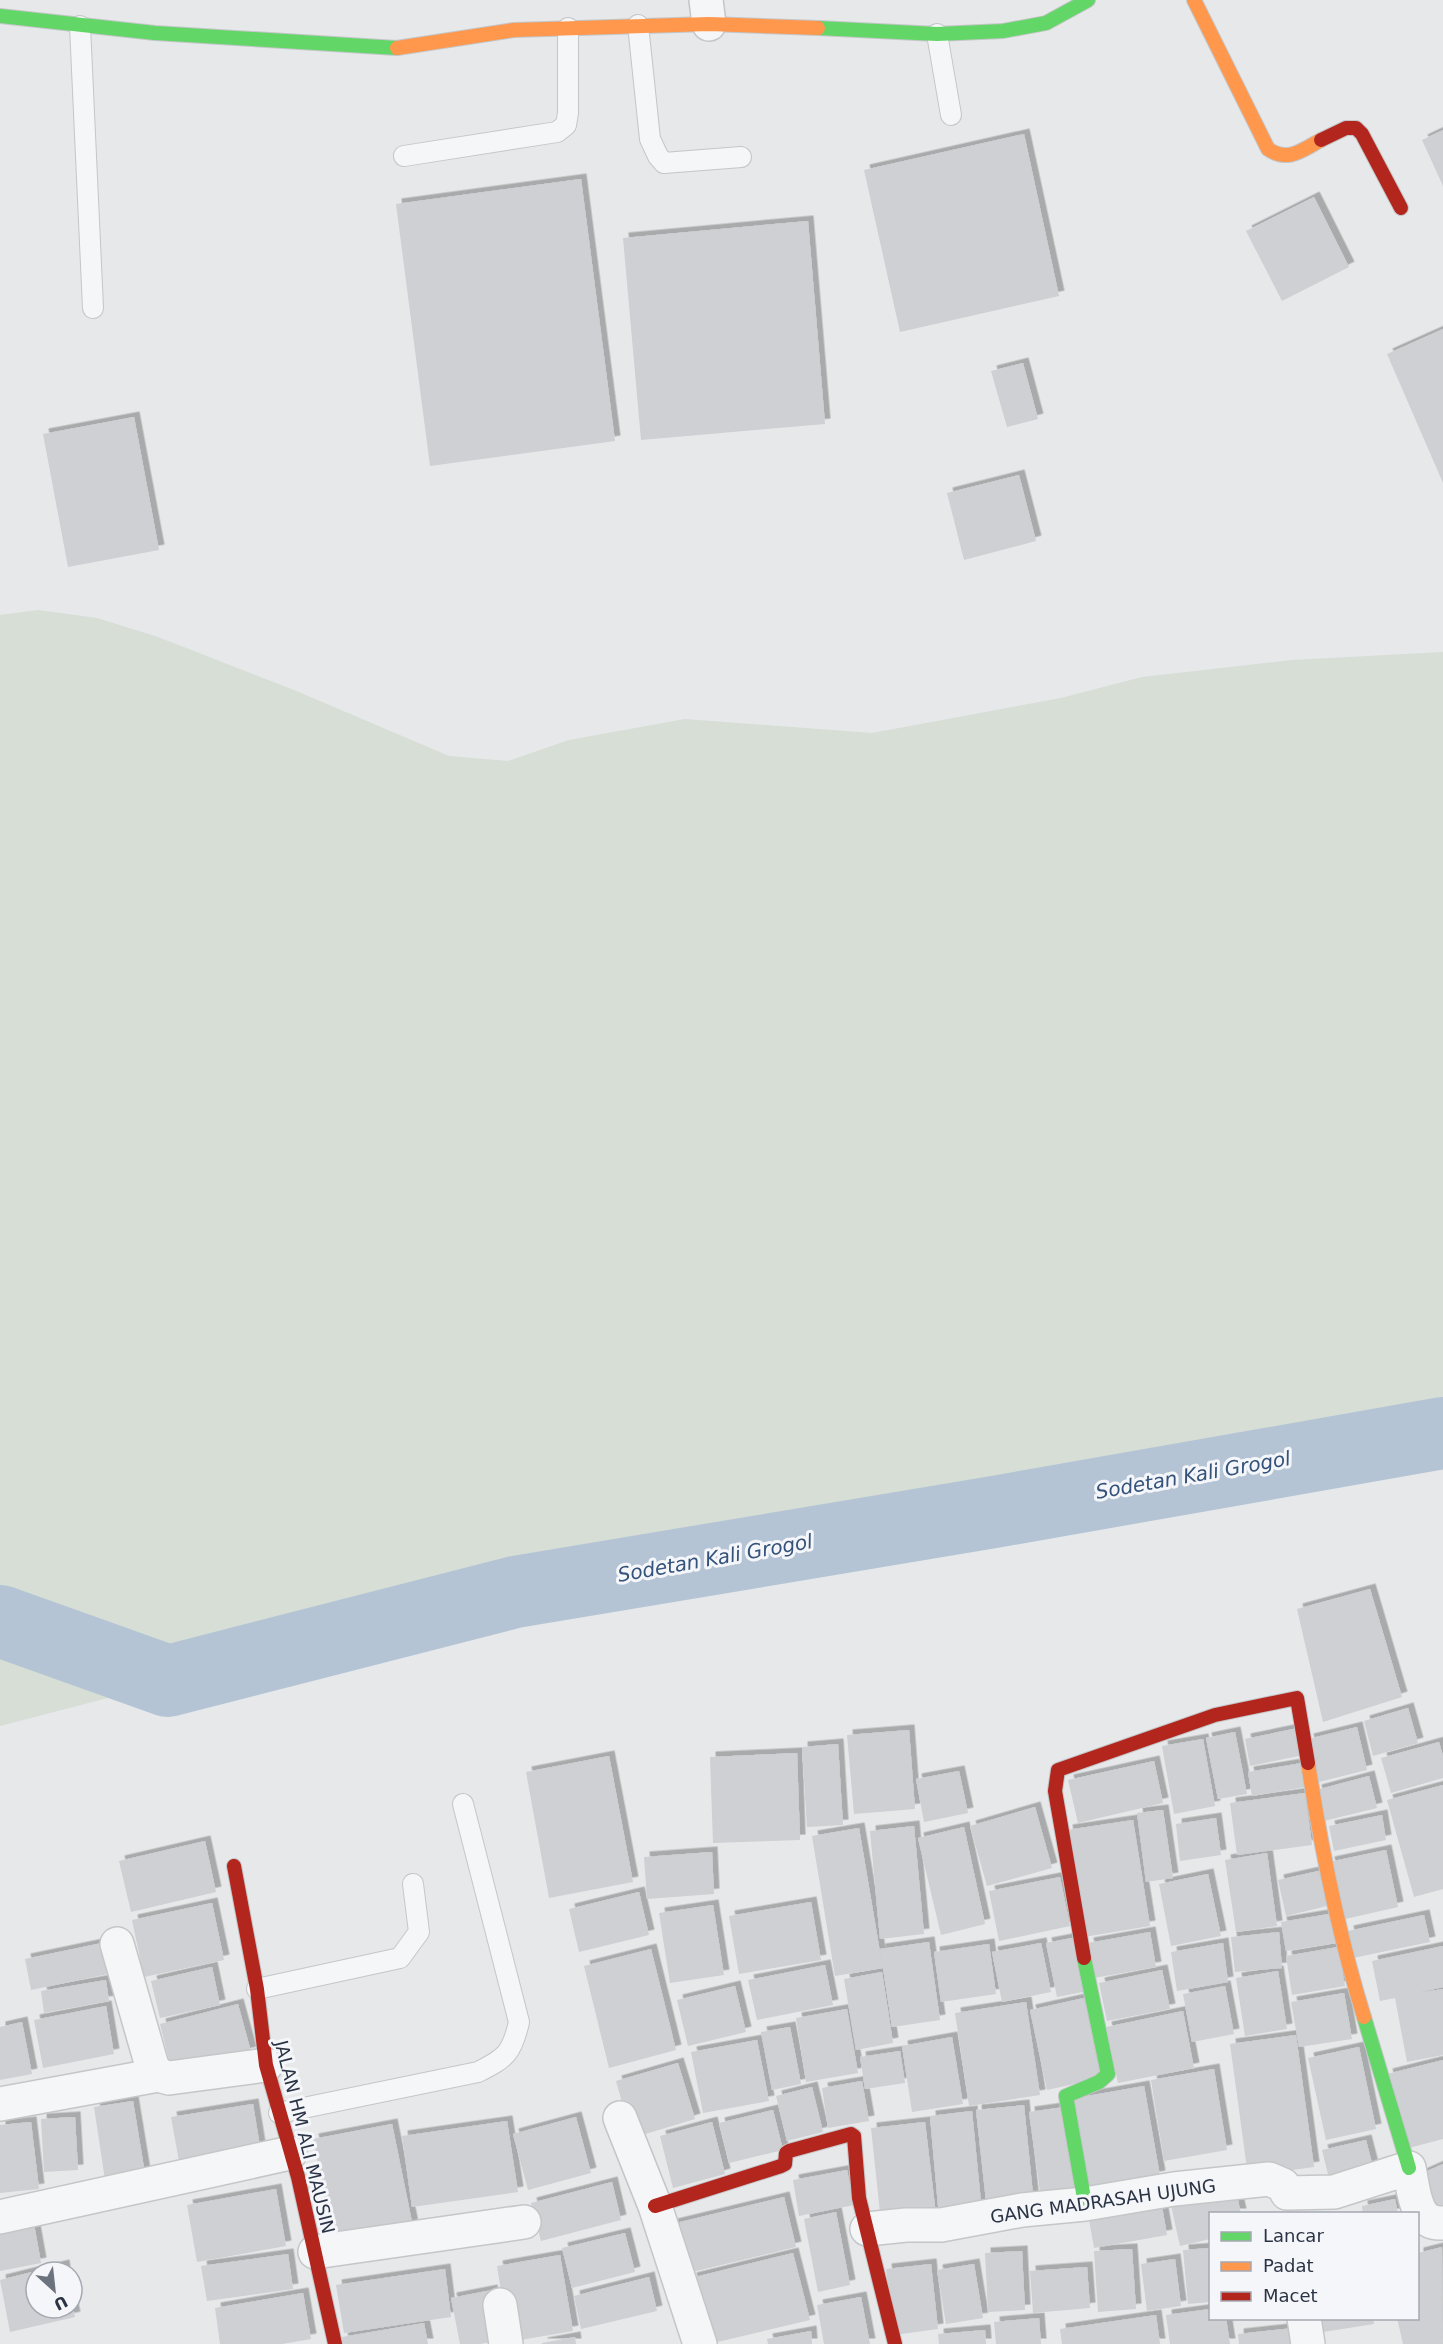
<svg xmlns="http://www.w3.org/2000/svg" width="1443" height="2344" font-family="'DejaVu Sans',sans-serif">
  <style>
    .green { fill: #d6ded6 }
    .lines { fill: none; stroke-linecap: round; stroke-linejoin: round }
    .river { stroke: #b4c4d5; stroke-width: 72 }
    .building { fill: #ced0d3; filter: url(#shadow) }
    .lane-casing { stroke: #c4c6c8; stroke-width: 22 }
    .street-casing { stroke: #c4c6c8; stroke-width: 36 }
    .fast-casing { stroke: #c4c6c8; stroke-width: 16 }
    .slow-casing { stroke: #c4c6c8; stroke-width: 16 }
    .jam-casing { stroke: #c4c6c8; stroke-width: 16 }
    .lane { stroke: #f5f6f7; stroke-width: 20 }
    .street { stroke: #f5f6f7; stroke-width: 33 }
    .fast { stroke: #63d668; stroke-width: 14 }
    .slow { stroke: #ff974d; stroke-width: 14 }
    .jam { stroke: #b3261e; stroke-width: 14 }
    .labels { text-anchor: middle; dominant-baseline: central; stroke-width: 6; stroke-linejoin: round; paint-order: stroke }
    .street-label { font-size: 18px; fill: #2b3445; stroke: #f4f6f9 }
    .water-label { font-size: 20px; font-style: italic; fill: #34527a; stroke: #f4f6f9 }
  </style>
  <defs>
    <filter id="shadow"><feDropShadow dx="5.5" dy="-5.5" stdDeviation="0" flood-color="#0004"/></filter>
  </defs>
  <rect width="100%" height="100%" fill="#e6e8ea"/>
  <!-- green -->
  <polygon class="green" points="38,610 97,618 158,637 294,690 449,756 508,761 569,740 685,719 872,733 1061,698 1142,677 1292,660 1443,652 1443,1433 994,1512 515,1592 0,1726 0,615"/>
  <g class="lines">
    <!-- river -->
    <polyline class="river" points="0,1621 168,1681 515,1592 994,1512 1443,1433"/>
  </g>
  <!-- building -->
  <g class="building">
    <polygon points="1443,130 1443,186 1422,140"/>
    <polygon points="1024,134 1059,296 900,332 864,170"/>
    <polygon points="581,179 615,441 430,466 396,204"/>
    <polygon points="1314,197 1349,267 1282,301 1246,231"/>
    <polygon points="808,221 825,424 641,440 623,238"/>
    <polygon points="1443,329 1443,483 1387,354"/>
    <polygon points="1023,363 1038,419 1007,427 991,371"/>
    <polygon points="134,417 159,550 68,567 43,434"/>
    <polygon points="1019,475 1036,541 964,560 947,493"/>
    <polygon points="1370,1589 1402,1697 1323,1722 1297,1609"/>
    <polygon points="1408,1708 1418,1743 1373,1756 1364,1721"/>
    <polygon points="1357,1727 1367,1770 1319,1782 1308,1739"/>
    <polygon points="1298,1728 1304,1755 1250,1766 1245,1739"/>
    <polygon points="909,1730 915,1809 854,1814 847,1735"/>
    <polygon points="1235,1732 1247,1794 1218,1799 1206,1738"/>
    <polygon points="1203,1739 1215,1806 1174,1814 1162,1746"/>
    <polygon points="1439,1742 1443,1756 1443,1778 1391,1793 1381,1758"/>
    <polygon points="838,1744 843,1825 807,1827 802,1747"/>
    <polygon points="797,1753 800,1840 713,1843 710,1757"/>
    <polygon points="609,1756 633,1882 549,1898 526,1772"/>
    <polygon points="1154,1761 1163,1803 1078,1823 1068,1780"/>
    <polygon points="1302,1763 1305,1787 1252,1796 1248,1772"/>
    <polygon points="959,1771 968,1813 924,1822 916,1779"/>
    <polygon points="1369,1776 1377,1808 1324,1821 1316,1790"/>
    <polygon points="1443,1785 1443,1889 1414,1897 1387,1800"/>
    <polygon points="1305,1793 1312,1845 1237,1855 1230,1803"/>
    <polygon points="1035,1807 1052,1868 987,1886 970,1826"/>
    <polygon points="1163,1810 1173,1878 1146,1882 1137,1813"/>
    <polygon points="1382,1815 1386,1840 1334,1851 1329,1826"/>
    <polygon points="1216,1818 1221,1855 1180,1861 1176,1824"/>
    <polygon points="1133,1820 1150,1926 1084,1937 1067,1830"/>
    <polygon points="914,1826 924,1934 880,1939 870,1831"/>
    <polygon points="964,1827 985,1924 941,1935 918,1838"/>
    <polygon points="859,1828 881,1958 880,1949 929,1942 940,2020 892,2027 883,1968 835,1976 812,1836"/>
    <polygon points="205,1841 216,1892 131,1912 119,1861"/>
    <polygon points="1386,1850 1398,1907 1341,1920 1329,1862"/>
    <polygon points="712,1852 714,1894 647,1899 644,1857"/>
    <polygon points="1267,1853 1277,1926 1236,1932 1225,1860"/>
    <polygon points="1323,1870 1331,1905 1286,1916 1278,1880"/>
    <polygon points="1208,1874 1221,1936 1171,1946 1159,1884"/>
    <polygon points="1060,1877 1070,1926 999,1941 989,1891"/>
    <polygon points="639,1892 649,1935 579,1952 569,1909"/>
    <polygon points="811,1902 821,1960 739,1974 729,1916"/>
    <polygon points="212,1903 224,1960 144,1977 132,1920"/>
    <polygon points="713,1905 724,1975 670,1983 659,1913"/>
    <polygon points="1335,1913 1342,1942 1286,1951 1281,1922"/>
    <polygon points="1424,1915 1430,1942 1353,1958 1348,1931"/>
    <polygon points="1150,1932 1156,1967 1094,1978 1088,1943"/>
    <polygon points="1279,1932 1282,1968 1235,1972 1231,1937"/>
    <polygon points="1077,1937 1088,1991 1057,1997 1046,1943"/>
    <polygon points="102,1943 108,1974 31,1990 25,1959"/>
    <polygon points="1041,1943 1051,1992 1002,2002 992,1952"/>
    <polygon points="1223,1943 1228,1982 1177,1991 1171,1952"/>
    <polygon points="989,1944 996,1994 941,2002 934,1952"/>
    <polygon points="1443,1946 1443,1987 1417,1993 1443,1989 1443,2055 1407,2062 1395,1998 1380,2001 1372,1961"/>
    <polygon points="1338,1947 1345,1986 1292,1995 1286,1956"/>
    <polygon points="651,1949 676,2050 609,2068 584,1966"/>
    <polygon points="825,1965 833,2005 757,2020 748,1980"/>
    <polygon points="212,1967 220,2005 160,2018 151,1981"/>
    <polygon points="1162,1970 1170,2009 1107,2021 1099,1983"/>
    <polygon points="1278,1971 1287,2029 1245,2036 1236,1978"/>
    <polygon points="882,1972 893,2043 856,2050 844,1979"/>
    <polygon points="106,1980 109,2001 44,2013 41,1991"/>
    <polygon points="735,1986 746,2032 688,2046 677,2000"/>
    <polygon points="1225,1986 1234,2034 1192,2042 1183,1994"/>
    <polygon points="1344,1993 1352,2039 1299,2047 1291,2002"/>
    <polygon points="1084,1998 1101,2078 1047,2090 1030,2010"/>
    <polygon points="1026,2002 1040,2095 969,2106 955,2013"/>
    <polygon points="238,2004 251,2052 172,2072 160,2024"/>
    <polygon points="106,2006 114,2054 43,2068 34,2020"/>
    <polygon points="847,2009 858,2073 806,2082 796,2018"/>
    <polygon points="1183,2011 1194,2068 1118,2083 1106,2027"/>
    <polygon points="22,2022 32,2074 0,2080 0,2027"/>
    <polygon points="790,2027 801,2084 772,2090 761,2032"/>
    <polygon points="1296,2035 1314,2167 1248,2176 1230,2044"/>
    <polygon points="952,2037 963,2104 912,2112 902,2046"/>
    <polygon points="757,2040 769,2101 703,2113 691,2052"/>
    <polygon points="1359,2047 1376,2129 1326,2140 1308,2058"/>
    <polygon points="900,2051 905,2083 865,2089 860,2057"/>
    <polygon points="1443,2060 1443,2139 1405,2149 1387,2074"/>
    <polygon points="678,2063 695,2119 632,2138 616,2081"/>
    <polygon points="1214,2069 1227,2150 1164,2161 1151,2080"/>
    <polygon points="862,2081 869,2121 828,2128 822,2088"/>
    <polygon points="1144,2086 1160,2176 1086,2190 1070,2099"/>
    <polygon points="812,2087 823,2132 787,2141 776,2096"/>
    <polygon points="133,2101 145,2174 105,2180 94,2107"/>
    <polygon points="253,2104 261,2153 180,2167 171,2117"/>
    <polygon points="1024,2105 1034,2205 987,2210 976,2110"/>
    <polygon points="1064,2107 1076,2194 1041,2199 1029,2112"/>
    <polygon points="773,2110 783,2150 729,2163 719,2123"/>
    <polygon points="972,2111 982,2213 939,2217 930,2116"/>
    <polygon points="75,2117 78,2170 44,2172 41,2119"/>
    <polygon points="576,2117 591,2173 528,2190 513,2134"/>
    <polygon points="507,2121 518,2192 412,2207 402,2136"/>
    <polygon points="31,2122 39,2189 0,2193 0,2125"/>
    <polygon points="712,2122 725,2174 673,2188 660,2136"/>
    <polygon points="925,2122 936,2215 881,2222 871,2128"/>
    <polygon points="392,2124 413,2227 333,2243 313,2139"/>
    <polygon points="1366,2140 1374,2171 1330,2182 1322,2150"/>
    <polygon points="1443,2164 1443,2216 1416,2176"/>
    <polygon points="847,2170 854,2205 799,2216 793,2180"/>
    <polygon points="612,2182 621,2220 541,2241 531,2203"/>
    <polygon points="1235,2187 1241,2214 1210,2214 1210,2239 1180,2246 1170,2201"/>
    <polygon points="276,2189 286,2246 197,2262 187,2205"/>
    <polygon points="784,2197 796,2247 684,2274 672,2224"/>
    <polygon points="1395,2199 1398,2214 1363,2214 1362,2206"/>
    <polygon points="1161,2201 1167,2235 1094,2248 1088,2214"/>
    <polygon points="836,2212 850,2285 818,2292 804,2219"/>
    <polygon points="34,2224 41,2263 0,2271 0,2231"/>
    <polygon points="625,2233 635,2272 572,2288 562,2248"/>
    <polygon points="1442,2247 1443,2344 1403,2344 1397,2318 1418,2318 1418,2253"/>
    <polygon points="1210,2248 1210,2302 1188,2304 1183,2250"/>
    <polygon points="1132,2249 1136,2309 1098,2312 1094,2251"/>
    <polygon points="1022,2251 1025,2310 988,2312 985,2253"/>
    <polygon points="793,2253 810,2320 709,2344 691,2278"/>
    <polygon points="288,2254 293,2289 207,2301 201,2266"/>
    <polygon points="560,2255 573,2331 509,2342 497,2266"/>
    <polygon points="1175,2259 1181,2306 1147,2311 1141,2264"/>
    <polygon points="931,2264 938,2329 894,2335 886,2269"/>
    <polygon points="974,2264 983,2318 946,2324 937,2270"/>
    <polygon points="64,2265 65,2272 38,2272 38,2271"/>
    <polygon points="1087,2267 1090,2308 1033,2313 1030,2271"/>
    <polygon points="445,2269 451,2317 344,2333 336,2285"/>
    <polygon points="36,2271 36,2308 73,2308 75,2317 10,2332 0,2280"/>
    <polygon points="649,2277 657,2311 581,2329 574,2296"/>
    <polygon points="492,2290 501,2340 480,2344 460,2344 451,2298"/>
    <polygon points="303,2293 311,2339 282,2344 220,2344 215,2308"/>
    <polygon points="861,2297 870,2344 824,2344 817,2305"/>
    <polygon points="1210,2309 1210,2318 1226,2318 1230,2344 1170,2344 1166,2315"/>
    <polygon points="1156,2315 1160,2344 1062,2344 1060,2329"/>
    <polygon points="1039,2318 1041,2344 996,2344 994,2322"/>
    <polygon points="1315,2318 1373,2318 1374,2324 1317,2333"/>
    <polygon points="424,2323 428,2344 343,2344 342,2337"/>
    <polygon points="1294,2328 1296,2344 1239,2344 1238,2334"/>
    <polygon points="985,2330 986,2344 939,2344 938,2334"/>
    <polygon points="811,2331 812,2344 768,2344 767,2339"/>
    <polygon points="575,2337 576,2344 542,2344 542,2343"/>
  </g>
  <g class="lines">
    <!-- lane casing -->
    <g class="lane-casing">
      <g id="lane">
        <polyline points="638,25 650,139 658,156 664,163 741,157"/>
        <polyline points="80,26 93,308"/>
        <polyline points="937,34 951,115"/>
        <polyline points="404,156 557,132 566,125 568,113 568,28"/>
        <polyline points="257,1989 400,1958 419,1932 413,1884"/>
        <path d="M279,2113L478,2072C506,2058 512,2053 519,2022L463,1804"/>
      </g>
    </g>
    <!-- street casing -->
    <g class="street-casing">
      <g id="street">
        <polyline points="706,0 709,24"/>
        <polyline points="117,1944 152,2066 158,2075 169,2078 266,2065"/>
        <polyline points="0,2104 158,2075"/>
        <polyline points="620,2118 655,2206 700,2344"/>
        <polyline points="0,2217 290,2153"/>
        <path d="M867,2229L906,2225H941L1022,2210L1085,2204L1174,2189L1269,2179L1283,2185L1287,2193L1334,2192L1409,2168C1414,2190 1414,2225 1443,2223"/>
        <polyline points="315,2252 524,2222"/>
        <polyline points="500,2305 506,2344"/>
        <polyline points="1304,2318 1308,2344"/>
      </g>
    </g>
    <!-- fast casing -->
    <g class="fast-casing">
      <g id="fast">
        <polyline points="0,16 155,33 397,48"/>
        <polyline points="818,28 937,34 1003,31 1046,23 1088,0"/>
        <polyline points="1084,1958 1108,2074 1099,2082 1066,2096 1085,2204"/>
        <polyline points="1364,2017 1409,2168"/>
      </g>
    </g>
    <!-- slow casing -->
    <g class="slow-casing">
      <g id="slow">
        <path d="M1194,0L1268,149C1288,163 1302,150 1321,140"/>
        <polyline points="397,48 514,30 709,24 818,28"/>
        <path d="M1308,1763C1321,1848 1338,1933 1364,2017"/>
      </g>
    </g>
    <!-- jam casing -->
    <g class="jam-casing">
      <g id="jam">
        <polyline points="1321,140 1346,128 1356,128 1362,134 1401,208"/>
        <polyline points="234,1866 257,1989 266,2065 298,2177 335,2344"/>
        <polyline points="1084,1958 1055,1791 1058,1770 1215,1715 1297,1698 1308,1763"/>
        <polyline points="655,2206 781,2166 785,2164 786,2153 789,2151 851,2134 854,2136 859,2198 895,2344"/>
      </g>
    </g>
    <!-- lane -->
    <use href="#lane" class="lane"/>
    <!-- street -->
    <use href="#street" class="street"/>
    <!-- fast -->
    <use href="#fast" class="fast"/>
    <!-- slow -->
    <use href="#slow" class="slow"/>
    <!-- jam -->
    <use href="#jam" class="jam"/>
  </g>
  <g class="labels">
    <!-- street labels -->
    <g class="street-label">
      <text transform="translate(305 2137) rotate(76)">JALAN HM ALI MAUSIN</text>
      <text transform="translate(1103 2201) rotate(-8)">GANG MADRASAH UJUNG</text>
    </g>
    <!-- water labels -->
    <g class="water-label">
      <text transform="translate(1193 1475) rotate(-10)">Sodetan Kali Grogol</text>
      <text transform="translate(715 1558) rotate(-10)">Sodetan Kali Grogol</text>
    </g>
  </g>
  <!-- legend -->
  <rect x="1209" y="2212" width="210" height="108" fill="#f4f6f9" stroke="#a4a8b1" stroke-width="1.5"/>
  <rect x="1221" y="2232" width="30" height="9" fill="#63d668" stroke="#a4a8b1" stroke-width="1.5"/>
  <text x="1263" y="2242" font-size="18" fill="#2b3445">Lancar</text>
  <rect x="1221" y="2262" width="30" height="9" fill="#ff974d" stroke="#a4a8b1" stroke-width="1.5"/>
  <text x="1263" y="2272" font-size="18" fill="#2b3445">Padat</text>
  <rect x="1221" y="2292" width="30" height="9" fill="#b3261e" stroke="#a4a8b1" stroke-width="1.5"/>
  <text x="1263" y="2302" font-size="18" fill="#2b3445">Macet</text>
  <!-- north arrow -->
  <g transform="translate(54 2290) rotate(153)"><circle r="28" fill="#f4f6f9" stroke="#a4a8b1" stroke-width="1.5"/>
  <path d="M0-4.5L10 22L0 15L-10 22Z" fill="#6c737f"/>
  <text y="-9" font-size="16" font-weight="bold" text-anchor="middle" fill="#2b3445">U</text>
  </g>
</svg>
